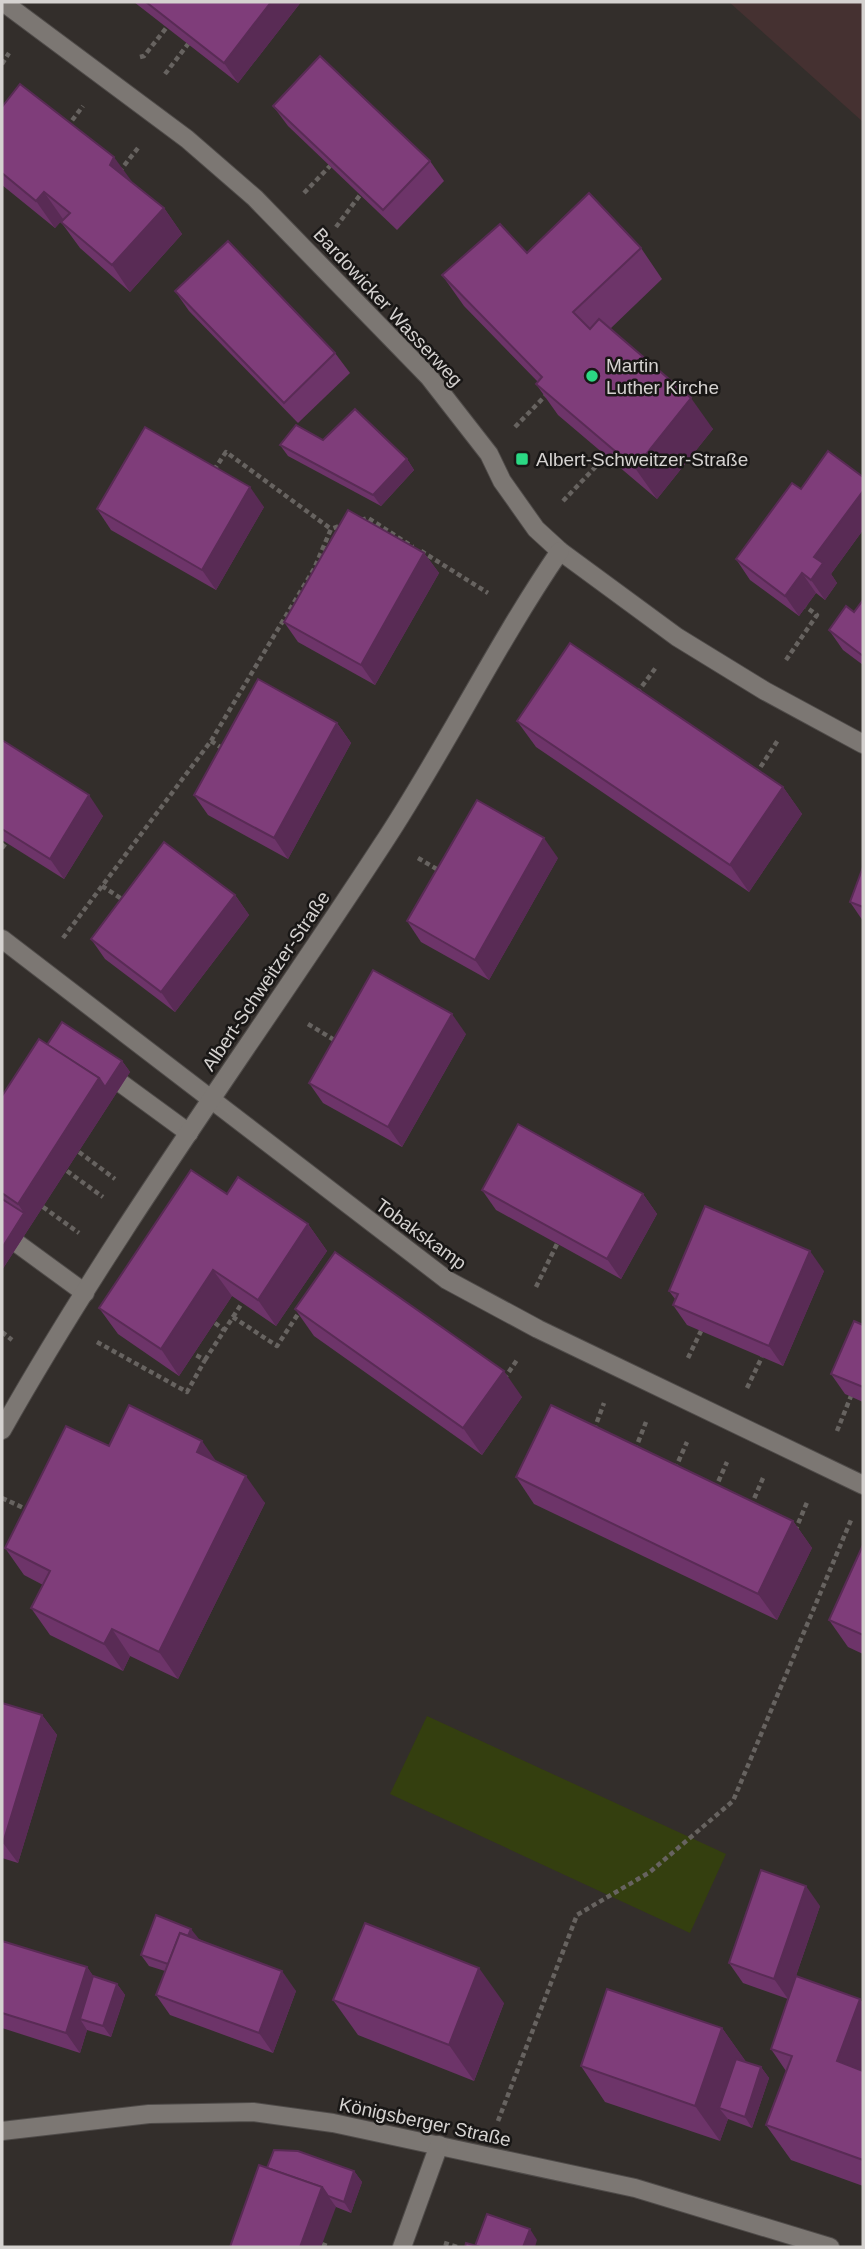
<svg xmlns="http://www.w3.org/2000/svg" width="865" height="2249" font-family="Helvetica,sans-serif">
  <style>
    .industrial { fill: #453131 }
    .green { fill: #343f0f }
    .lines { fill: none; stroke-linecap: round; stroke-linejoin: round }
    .service-casing { stroke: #4f4b49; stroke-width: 20 }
    .minor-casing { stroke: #4f4b49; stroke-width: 20 }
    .path { stroke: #676360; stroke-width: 4.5; stroke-dasharray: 5 3.5; stroke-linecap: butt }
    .service { stroke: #7c7773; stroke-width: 18 }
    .minor { stroke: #7c7773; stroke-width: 18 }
    .wall { fill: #6d3469 }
    .shaded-wall { fill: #592b55 }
    .building { fill: #7f3d7a; stroke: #592b55; stroke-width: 2 }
    .poi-dot { fill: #2bd884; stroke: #191716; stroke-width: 2.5 }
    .labels { text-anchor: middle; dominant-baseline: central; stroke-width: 5; stroke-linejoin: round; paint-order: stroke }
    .street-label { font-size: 19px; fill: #d5d2d0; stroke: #191716 }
    .poi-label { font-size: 19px; fill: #d5d2d0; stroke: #191716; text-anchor: start }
  </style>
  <rect width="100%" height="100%" fill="#332e2b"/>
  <!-- industrial -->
  <polygon class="industrial" points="729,2 863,2 863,122"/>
  <!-- green -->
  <polygon class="green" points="427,1716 726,1854 690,1933 390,1794"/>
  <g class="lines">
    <!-- service casing -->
    <g class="service-casing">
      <g id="service">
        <polyline points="122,1084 189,1133"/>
        <polyline points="18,1244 85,1293"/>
      </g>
    </g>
    <!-- minor casing -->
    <g class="minor-casing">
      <g id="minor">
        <polyline points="3,2 187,139 255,198 429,377 489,454 502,481 536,529 560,551 677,637 765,691 863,744"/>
        <polyline points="2,939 447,1280 538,1329 863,1485"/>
        <path d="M2,1430C116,1228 255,1040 382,845C445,750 495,646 560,551"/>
        <polyline points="2,2131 149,2114 253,2112 333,2123 635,2188 830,2247"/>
        <polyline points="402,2247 439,2145"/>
      </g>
    </g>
    <!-- path -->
    <g class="path">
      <polyline points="140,57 144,56 167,27"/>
      <polyline points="2,64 9,53"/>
      <polyline points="165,74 188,44"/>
      <polyline points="67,127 83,106"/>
      <polyline points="119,172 138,148"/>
      <polyline points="304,193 330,166"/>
      <polyline points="336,227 360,195"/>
      <polyline points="515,427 548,393"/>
      <polyline points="214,470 226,452 331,529"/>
      <polyline points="563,501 606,456"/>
      <polyline points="361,520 368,518 413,547"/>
      <polyline points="421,551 488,593"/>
      <polyline points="786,660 817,615 806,607"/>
      <polyline points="637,693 657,666"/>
      <polyline points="211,741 225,750"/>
      <polyline points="756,774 778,740"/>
      <polyline points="2,848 6,843"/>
      <polyline points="418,858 440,871"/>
      <polyline points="102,886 125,901"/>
      <polyline points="63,938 211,741 314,569 331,529 342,525"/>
      <polyline points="308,1024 336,1041"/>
      <polyline points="79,1152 115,1179"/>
      <polyline points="67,1171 103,1197"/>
      <polyline points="43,1207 79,1233"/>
      <polyline points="536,1287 557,1244"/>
      <polyline points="233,1317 242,1303"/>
      <polyline points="215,1323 224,1330"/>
      <polyline points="2,1332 12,1340"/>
      <polyline points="97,1342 187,1392 205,1360 194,1354"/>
      <polyline points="688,1358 701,1331"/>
      <polyline points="205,1360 233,1317 277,1346 300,1311"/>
      <polyline points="504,1379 517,1360"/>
      <polyline points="747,1388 762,1357"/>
      <polyline points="594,1430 604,1403"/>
      <polyline points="837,1431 851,1396"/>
      <polyline points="635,1450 646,1422"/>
      <polyline points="675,1469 687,1442"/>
      <polyline points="715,1489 727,1462"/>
      <polyline points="2,1498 28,1510"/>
      <polyline points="751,1506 763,1478"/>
      <polyline points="795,1531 808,1500"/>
      <polyline points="498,2121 577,1915 650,1872 733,1801 851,1520"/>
      <polyline points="444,2243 457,2247"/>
      <polyline points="322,2244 330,2247"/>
    </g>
    <!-- service -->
    <use href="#service" class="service"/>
    <!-- minor -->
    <use href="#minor" class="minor"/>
  </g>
  <!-- wall -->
  <g class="wall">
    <polygon points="134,2 301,2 238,83"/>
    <polygon points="273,106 430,161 444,181 397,230 288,126"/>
    <polygon points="2,107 132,182 164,208 182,234 130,292 80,248 61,222 63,219 55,228 2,185"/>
    <polygon points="641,248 662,279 610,329 713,429 657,499 558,415 536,384 538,382 464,306 442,275 527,253"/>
    <polygon points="175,291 335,353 350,373 298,423 189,311"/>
    <polygon points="323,440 407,459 414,470 381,506 288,456 280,445"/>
    <polygon points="863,477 863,530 831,574 837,583 825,600 816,593 799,616 750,580 736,559 801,489"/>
    <polygon points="264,507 216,590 111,530 97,509"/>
    <polygon points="424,553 439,573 375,685 298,642 284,622"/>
    <polygon points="863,600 863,665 843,650 829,630 854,612"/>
    <polygon points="517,721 783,787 802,814 749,892 536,747"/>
    <polygon points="337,723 351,743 288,859 208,815 194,795"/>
    <polygon points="2,740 103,816 64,879 2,840"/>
    <polygon points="558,858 489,980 421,942 407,921"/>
    <polygon points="863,867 863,921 850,902"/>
    <polygon points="235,895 249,915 175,1012 105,959 91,939"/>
    <polygon points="466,1034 402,1147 323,1103 309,1083"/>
    <polygon points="47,1045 122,1061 130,1072 2,1270 2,1096"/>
    <polygon points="482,1190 643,1194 657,1214 621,1279 496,1210"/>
    <polygon points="227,1194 308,1224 327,1251 276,1326 232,1296 179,1376 118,1334 99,1308"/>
    <polygon points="824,1271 783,1366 687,1325 673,1305 675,1299 669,1291"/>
    <polygon points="295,1309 522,1397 482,1455 314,1336"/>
    <polygon points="863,1325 863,1402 845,1394 831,1374"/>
    <polygon points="109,1446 217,1462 265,1503 178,1679 130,1656 123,1671 50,1635 31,1608 43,1585 24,1575 5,1548"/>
    <polygon points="516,1477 793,1521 812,1548 777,1620 534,1504"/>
    <polygon points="863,1545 863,1654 848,1647 829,1620"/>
    <polygon points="2,1703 42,1715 57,1735 18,1863 2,1858"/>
    <polygon points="820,1906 788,1999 743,1983 729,1963"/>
    <polygon points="199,1939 296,1991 273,2053 170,2015 156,1995 165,1971 149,1966 141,1955"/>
    <polygon points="2,1941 87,1967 93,1976 117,1984 125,1995 111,2037 87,2030 80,2053 2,2028"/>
    <polygon points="860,1999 863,2004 863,2186 791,2160 766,2125 786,2071 771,2049"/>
    <polygon points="333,2000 504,2003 474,2081 358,2035"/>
    <polygon points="722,2028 746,2062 761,2067 769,2078 752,2128 728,2119 720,2141 605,2102 581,2066"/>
    <polygon points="267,2168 354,2171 362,2182 351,2213 336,2207"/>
  </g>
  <!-- shaded-wall -->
  <g class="shaded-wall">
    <polygon points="271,2 301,2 238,83 224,63"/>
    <polygon points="114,157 133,183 110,165"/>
    <polygon points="44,192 63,219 55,228 36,201"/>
    <polygon points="164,208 182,234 130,292 112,265"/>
    <polygon points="691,398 713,429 657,499 635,468"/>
    <polygon points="407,459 414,470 381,506 373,495"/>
    <polygon points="250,487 264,507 216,590 202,570"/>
    <polygon points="863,491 863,530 831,574 837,583 825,600 811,580 814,557"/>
    <polygon points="424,553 439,573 375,685 361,665"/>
    <polygon points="802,573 816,593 799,616 785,596"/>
    <polygon points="337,723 351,743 288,859 274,838"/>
    <polygon points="783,787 802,814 749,892 730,865"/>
    <polygon points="89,795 103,816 64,879 50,859"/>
    <polygon points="544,838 558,858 489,980 475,960"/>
    <polygon points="235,895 249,915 175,1012 161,992"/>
    <polygon points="452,1014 466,1034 402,1147 388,1127"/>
    <polygon points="122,1061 130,1072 2,1270 2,1248 24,1213 18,1204 99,1078"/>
    <polygon points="643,1194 657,1214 621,1279 607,1259"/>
    <polygon points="308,1224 327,1251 276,1326 258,1300"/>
    <polygon points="810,1251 824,1271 783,1366 769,1346"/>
    <polygon points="213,1270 232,1296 179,1376 161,1349"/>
    <polygon points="504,1371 522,1397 482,1455 463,1428"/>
    <polygon points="202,1441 221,1468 197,1452"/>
    <polygon points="246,1476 265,1503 178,1679 159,1652"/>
    <polygon points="793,1521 812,1548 777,1620 758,1594"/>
    <polygon points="112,1629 130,1656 123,1671 104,1644"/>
    <polygon points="42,1715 57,1735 18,1863 3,1843"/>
    <polygon points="806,1886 820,1906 788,1999 774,1979"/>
    <polygon points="191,1929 199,1939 184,1978 177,1967"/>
    <polygon points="87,1967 101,1987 80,2019 87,2030 80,2053 66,2033"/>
    <polygon points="479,1968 504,2003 474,2081 449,2045"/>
    <polygon points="282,1971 296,1991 273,2053 259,2033"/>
    <polygon points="117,1984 125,1995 111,2037 103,2026"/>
    <polygon points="860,1999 863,2004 863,2092 837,2061"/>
    <polygon points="722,2028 747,2063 719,2108 728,2119 720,2141 695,2106"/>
    <polygon points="761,2067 769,2078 752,2128 745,2117"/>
    <polygon points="354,2171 362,2182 351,2213 344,2202"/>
    <polygon points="322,2187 336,2207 321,2247 300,2247"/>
    <polygon points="530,2229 537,2240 535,2247 523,2247"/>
  </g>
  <!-- building -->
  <g class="building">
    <polygon points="146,2 271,2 224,63"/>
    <polygon points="320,56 430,161 383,210 273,106"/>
    <polygon points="20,84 114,157 110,165 164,208 112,265 61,222 70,213 44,192 36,201 2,173 2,107"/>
    <polygon points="589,193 641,248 573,312 590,329 599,319 691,398 635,468 536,384 542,377 442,275 500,224 527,253"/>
    <polygon points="228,241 335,353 284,403 175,291"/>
    <polygon points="355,409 407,459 373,495 280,445 296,425 323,440"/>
    <polygon points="145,427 250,487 202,570 97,509"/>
    <polygon points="828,451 863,477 863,491 814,557 823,563 811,580 802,573 785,596 736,559 792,483 801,489"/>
    <polygon points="348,510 424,553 361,665 284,622"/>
    <polygon points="863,600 863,656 829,630 846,606 854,612"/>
    <polygon points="570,643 783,787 730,865 517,721"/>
    <polygon points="258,679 337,723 274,838 194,795"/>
    <polygon points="2,740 89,795 50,859 2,829"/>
    <polygon points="477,800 544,838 475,960 407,921"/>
    <polygon points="164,842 235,895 161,992 91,939"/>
    <polygon points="863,867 863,907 850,902"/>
    <polygon points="373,970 452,1014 388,1127 309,1083"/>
    <polygon points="62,1022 122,1061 105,1087 99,1078 47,1045"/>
    <polygon points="39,1039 99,1078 18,1204 2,1193 2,1096"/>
    <polygon points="518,1124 643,1194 607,1259 482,1190"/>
    <polygon points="191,1170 227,1194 238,1177 308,1224 258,1300 213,1270 161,1349 99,1308"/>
    <polygon points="2,1199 24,1213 2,1248"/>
    <polygon points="705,1206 810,1251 769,1346 673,1305 678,1294 669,1291"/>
    <polygon points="335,1252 504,1371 463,1428 295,1309"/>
    <polygon points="854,1321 863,1325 863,1387 831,1374"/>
    <polygon points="129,1405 202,1441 197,1452 246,1476 159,1652 112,1629 104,1644 31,1608 50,1571 5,1548 66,1426 109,1446"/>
    <polygon points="551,1405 793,1521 758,1594 516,1477"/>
    <polygon points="863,1545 863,1635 829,1620"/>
    <polygon points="2,1703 42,1715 3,1843 2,1843"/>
    <polygon points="761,1870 806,1886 774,1979 729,1963"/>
    <polygon points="156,1915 191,1929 188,1936 180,1933 168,1964 141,1955"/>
    <polygon points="365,1923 479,1968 449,2045 333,2000"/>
    <polygon points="180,1933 282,1971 259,2033 156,1995"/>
    <polygon points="2,1941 87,1967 66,2033 2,2013"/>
    <polygon points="93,1976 117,1984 103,2026 80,2019"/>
    <polygon points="796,1976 860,1999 837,2061 863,2071 863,2160 766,2125 792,2056 771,2049"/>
    <polygon points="607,1989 722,2028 695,2106 581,2066"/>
    <polygon points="736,2059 761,2067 745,2117 719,2108"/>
    <polygon points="274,2150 298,2151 354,2171 344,2202 328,2196 322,2187 267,2168"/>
    <polygon points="259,2165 322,2187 300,2247 230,2247"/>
    <polygon points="487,2214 530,2229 523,2247 480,2247 475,2246"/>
    <polygon points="466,2243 480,2247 465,2247"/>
  </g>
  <!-- markers -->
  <g class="poi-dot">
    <circle cx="592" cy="376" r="7"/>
    <rect x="515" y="452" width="14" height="14" rx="3.5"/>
  </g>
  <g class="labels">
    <!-- street labels -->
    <g class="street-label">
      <text transform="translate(388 307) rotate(47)">Bardowicker Wasserweg</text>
      <text transform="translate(266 981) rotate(-56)">Albert-Schweitzer-Straße</text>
      <text transform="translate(421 1234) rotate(36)">Tobakskamp</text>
      <text transform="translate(425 2122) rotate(12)">Königsberger Straße</text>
    </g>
    <!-- poi labels -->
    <g class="poi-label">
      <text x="606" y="365">Martin<tspan x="606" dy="22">Luther Kirche</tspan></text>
      <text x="536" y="459">Albert-Schweitzer-Straße</text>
    </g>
  </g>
  <!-- border -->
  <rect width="865" height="2249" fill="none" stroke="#d5d2d0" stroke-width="7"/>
</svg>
